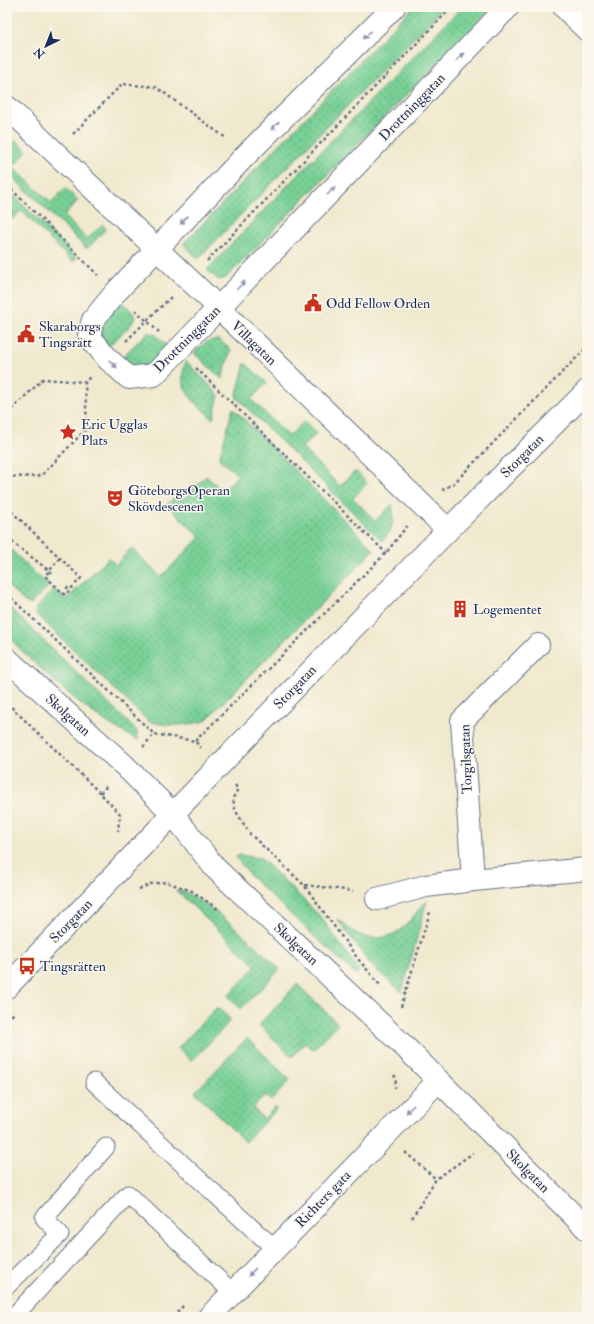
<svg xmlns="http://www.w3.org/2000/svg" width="594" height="1324" font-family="'IM FELL Double Pica',serif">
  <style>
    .grass { fill: url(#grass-dots); stroke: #4a807a }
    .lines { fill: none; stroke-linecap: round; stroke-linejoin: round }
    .service-casing { stroke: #667085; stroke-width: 19 }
    .minor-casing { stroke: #667085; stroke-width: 24 }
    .tertiary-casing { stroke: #667085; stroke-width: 24 }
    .path { stroke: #667085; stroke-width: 2.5; stroke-dasharray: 3 3; stroke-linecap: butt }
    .service { stroke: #fff; stroke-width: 17 }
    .minor { stroke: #fff; stroke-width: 22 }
    .tertiary { stroke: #fff; stroke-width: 22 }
    .oneway { fill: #8d97ae }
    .labels { text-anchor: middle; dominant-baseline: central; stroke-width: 3; stroke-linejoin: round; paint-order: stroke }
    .street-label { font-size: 14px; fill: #1b2f5e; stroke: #fbf7ec }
    .poi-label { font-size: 14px; fill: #1b2f5e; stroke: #fbf7ec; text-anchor: start }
  </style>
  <defs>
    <pattern id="grass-dots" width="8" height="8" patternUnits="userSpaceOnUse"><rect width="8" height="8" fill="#78d095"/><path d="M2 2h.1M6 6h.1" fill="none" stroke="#62a97d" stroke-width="1.8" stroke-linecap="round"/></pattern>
  </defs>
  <rect width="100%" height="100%" fill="#fbf7ec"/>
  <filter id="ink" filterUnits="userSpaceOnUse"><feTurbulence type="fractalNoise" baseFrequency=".025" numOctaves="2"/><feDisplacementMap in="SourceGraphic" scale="8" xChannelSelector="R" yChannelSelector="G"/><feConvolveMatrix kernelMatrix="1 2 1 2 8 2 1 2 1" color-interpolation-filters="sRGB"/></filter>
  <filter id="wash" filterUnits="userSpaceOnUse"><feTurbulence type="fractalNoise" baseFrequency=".012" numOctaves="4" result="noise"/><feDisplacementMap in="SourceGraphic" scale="16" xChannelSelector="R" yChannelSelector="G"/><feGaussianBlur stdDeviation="0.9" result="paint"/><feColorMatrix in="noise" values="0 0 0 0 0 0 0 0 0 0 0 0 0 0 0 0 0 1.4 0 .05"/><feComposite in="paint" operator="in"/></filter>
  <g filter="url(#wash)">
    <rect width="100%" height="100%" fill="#f0e9cd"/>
    <!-- grass -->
    <g class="grass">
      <polygon points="413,7 444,7 198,259 183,244"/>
      <polygon points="462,7 493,7 226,278 219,280 207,270 280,193"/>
      <polygon points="16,140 27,151 13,167 51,203 65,188 78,200 64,216 87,239 102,225 105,227 106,229 87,249 7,172 7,149"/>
      <polygon points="7,189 77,258 73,262 21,211 9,222 7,220"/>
      <polygon points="121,300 133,313 135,318 131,325 109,346 102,339 101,328"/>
      <polygon points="147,333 155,334 168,347 148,366 132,367 122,357"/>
      <path d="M214,340H219L231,350L222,379L194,353C201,346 205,341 214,340Z"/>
      <path d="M186,361L219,395L213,419C194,401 175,390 186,361Z"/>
      <path d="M245,363L267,383L251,399L289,436L304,421L317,433L302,448L340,486L354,472H357L367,483L353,498L375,521L392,504C395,520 393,530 382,541L236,397Z"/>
      <path d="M233,408L374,550L205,721C184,726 168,727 148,721L36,614V608L54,589L66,600L108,558L116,565L131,548L161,577L200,537L167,505L176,495L182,500L206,476L223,491L238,475L219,459Z"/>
      <polygon points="7,546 38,576 50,585 31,604 26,603 7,585"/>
      <path d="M7,605L137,731L138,740C87,715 47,675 7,636Z"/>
      <polygon points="239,855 261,858 321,917 359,971 356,975 252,878 236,857"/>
      <polygon points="176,890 185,892 207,905 237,929 280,969 241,1009 228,996 256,966"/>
      <path d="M427,901L402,992L371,965L337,919C344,922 348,928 354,932C370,942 390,939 404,927C412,919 418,909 427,901Z"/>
      <polygon points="297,984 338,1024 313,1050 305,1042 292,1057 259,1025"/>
      <polygon points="217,1007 231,1020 192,1061 178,1048"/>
      <polygon points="247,1038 290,1080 271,1101 265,1095 253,1108 264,1119 275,1107 277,1109 245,1142 195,1092"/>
    </g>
  </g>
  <g filter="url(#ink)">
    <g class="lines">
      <!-- service casing -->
      <g class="service-casing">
        <g id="service">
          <polyline points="94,1082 256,1232 275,1248"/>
          <polyline points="7,1286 60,1234 44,1218 106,1147"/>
          <polyline points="13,1317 128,1194 233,1293"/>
        </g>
      </g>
      <!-- minor casing -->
      <g class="minor-casing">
        <g id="minor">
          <polyline points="394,7 247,154 116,292 93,320 89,336 108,359 129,378 154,375 508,7"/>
          <polyline points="564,7 587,30"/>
          <polyline points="7,107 219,308 448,530"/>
          <polyline points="473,880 462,721 538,645"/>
          <polyline points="377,899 426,886 473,880 587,869"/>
          <polyline points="209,1317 438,1081"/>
        </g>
      </g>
      <!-- tertiary casing -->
      <g class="tertiary-casing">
        <g id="tertiary">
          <polyline points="7,659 125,766 173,814 215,868 405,1047 587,1229"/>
          <polyline points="7,987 217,768 448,530 587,391"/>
        </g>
      </g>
      <!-- path -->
      <g class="path">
        <polyline points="73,134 122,84 156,87 226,138"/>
        <polyline points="7,185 98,275"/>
        <polyline points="207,261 452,7"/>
        <polyline points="135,310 159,332"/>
        <polyline points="126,341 171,297"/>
        <polyline points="196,368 386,553"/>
        <polyline points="7,414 43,379 85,382"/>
        <polyline points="7,477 41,476 87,428 85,382 90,377"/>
        <polyline points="442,490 453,484 587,347"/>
        <polyline points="7,507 81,578 70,590"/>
        <polyline points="7,538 52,573"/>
        <polyline points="60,558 45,576 65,595 70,590 66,587"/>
        <polyline points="7,594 154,734 195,741 201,748"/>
        <polyline points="7,703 100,793 120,814 118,831"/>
        <polyline points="195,741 386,553 407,526"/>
        <polyline points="143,747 154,734"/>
        <polyline points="235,785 238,789 233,798 235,810 250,834 304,885 358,959 380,985"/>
        <polyline points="100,793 107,786"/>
        <polyline points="305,885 345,890 353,892"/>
        <polyline points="139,889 151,884 166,882 192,891 219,910"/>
        <polyline points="401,1007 430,912"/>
        <polyline points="7,1020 15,1012"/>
        <polyline points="394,1075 396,1078 395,1088"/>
        <polyline points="405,1152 436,1179"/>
        <polyline points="412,1218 436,1179 473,1153"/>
        <polyline points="173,1317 184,1305"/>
      </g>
      <!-- service -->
      <use href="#service" class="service"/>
      <!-- minor -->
      <use href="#minor" class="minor"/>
      <!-- tertiary -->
      <use href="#tertiary" class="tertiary"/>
    </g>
    <!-- one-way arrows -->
    <defs><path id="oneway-solid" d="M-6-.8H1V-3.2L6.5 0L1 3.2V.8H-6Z"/></defs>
    <g class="oneway">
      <use href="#oneway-solid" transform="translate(367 35) rotate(135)"/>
      <use href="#oneway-solid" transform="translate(460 57) rotate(-46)"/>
      <use href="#oneway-solid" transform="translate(275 126) rotate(135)"/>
      <use href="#oneway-solid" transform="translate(331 191) rotate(-46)"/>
      <use href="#oneway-solid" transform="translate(184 220) rotate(133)"/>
      <use href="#oneway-solid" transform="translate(241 285) rotate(-46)"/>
      <use href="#oneway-solid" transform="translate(113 364) rotate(43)"/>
      <use href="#oneway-solid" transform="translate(410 1109) rotate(134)"/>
      <use href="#oneway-solid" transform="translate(252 1272) rotate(134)"/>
    </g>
  </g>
  <!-- icons -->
  <defs>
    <g id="civic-bare" transform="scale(1.38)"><path d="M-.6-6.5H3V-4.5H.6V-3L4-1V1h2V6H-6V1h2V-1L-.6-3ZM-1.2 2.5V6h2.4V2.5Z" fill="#c8321e" stroke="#fbf7ec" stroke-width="2.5" paint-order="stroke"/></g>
    <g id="sight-bare" transform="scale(1.38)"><path d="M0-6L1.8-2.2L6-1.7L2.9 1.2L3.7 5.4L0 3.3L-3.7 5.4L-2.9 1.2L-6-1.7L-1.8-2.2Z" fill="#c8321e" stroke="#fbf7ec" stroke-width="2.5" paint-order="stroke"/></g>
    <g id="theatre-bare" transform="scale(1.38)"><path d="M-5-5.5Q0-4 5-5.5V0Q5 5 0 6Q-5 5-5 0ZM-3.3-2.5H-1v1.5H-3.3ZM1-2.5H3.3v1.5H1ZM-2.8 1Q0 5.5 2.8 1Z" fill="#c8321e" stroke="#fbf7ec" stroke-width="2.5" paint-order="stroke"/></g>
    <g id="building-bare" transform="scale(1.38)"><path d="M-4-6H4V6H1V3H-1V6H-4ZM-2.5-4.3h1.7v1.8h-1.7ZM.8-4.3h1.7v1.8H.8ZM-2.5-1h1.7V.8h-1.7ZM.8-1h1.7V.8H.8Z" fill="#c8321e" stroke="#fbf7ec" stroke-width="2.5" paint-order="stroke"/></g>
    <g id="bus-bare" transform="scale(1.38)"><path d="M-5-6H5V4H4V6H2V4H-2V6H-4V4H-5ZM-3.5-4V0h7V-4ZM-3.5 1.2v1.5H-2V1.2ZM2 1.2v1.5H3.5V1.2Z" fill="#c8321e" stroke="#fbf7ec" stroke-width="2.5" paint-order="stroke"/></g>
  </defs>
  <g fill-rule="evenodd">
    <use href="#civic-bare" x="313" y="303"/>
    <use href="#civic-bare" x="26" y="334"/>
    <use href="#sight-bare" x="68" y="432"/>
    <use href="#theatre-bare" x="115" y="498"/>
    <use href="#building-bare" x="460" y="609"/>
    <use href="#bus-bare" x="27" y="966"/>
  </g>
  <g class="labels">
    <!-- street labels -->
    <g class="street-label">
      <text transform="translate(412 107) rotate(-46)">Drottninggatan</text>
      <text transform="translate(187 339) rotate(-45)">Drottninggatan</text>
      <text transform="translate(254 343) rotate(44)">Villagatan</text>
      <text transform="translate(522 456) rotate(-45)">Storgatan</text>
      <text transform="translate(295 687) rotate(-46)">Storgatan</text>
      <text transform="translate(68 715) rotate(42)">Skolgatan</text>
      <text transform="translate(466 759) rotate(-92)">Torgilsgatan</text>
      <text transform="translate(71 921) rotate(-46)">Storgatan</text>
      <text transform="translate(296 944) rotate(43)">Skolgatan</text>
      <text transform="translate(528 1171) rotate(45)">Skolgatan</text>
      <text transform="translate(323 1199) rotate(-46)">Richters gata</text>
    </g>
    <!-- poi labels -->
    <g class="poi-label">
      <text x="326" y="303">Odd Fellow Orden</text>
      <text x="39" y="326">Skaraborgs<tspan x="39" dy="16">Tingsrätt</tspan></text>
      <text x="81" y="424">Eric Ugglas<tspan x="81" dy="16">Plats</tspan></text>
      <text x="128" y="490">GöteborgsOperan<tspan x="128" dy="16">Skövdescenen</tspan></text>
      <text x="473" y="609">Logementet</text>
      <text x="40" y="966">Tingsrätten</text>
    </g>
  </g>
  <!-- margin -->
  <rect width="594" height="1324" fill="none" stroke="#fbf7ec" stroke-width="24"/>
  <!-- north arrow -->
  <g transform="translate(46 46) rotate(223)" stroke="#fbf7ec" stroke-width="3" paint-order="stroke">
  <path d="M0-3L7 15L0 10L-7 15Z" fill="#1b2f5e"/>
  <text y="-6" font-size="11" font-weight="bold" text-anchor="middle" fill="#1b2f5e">N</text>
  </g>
</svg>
